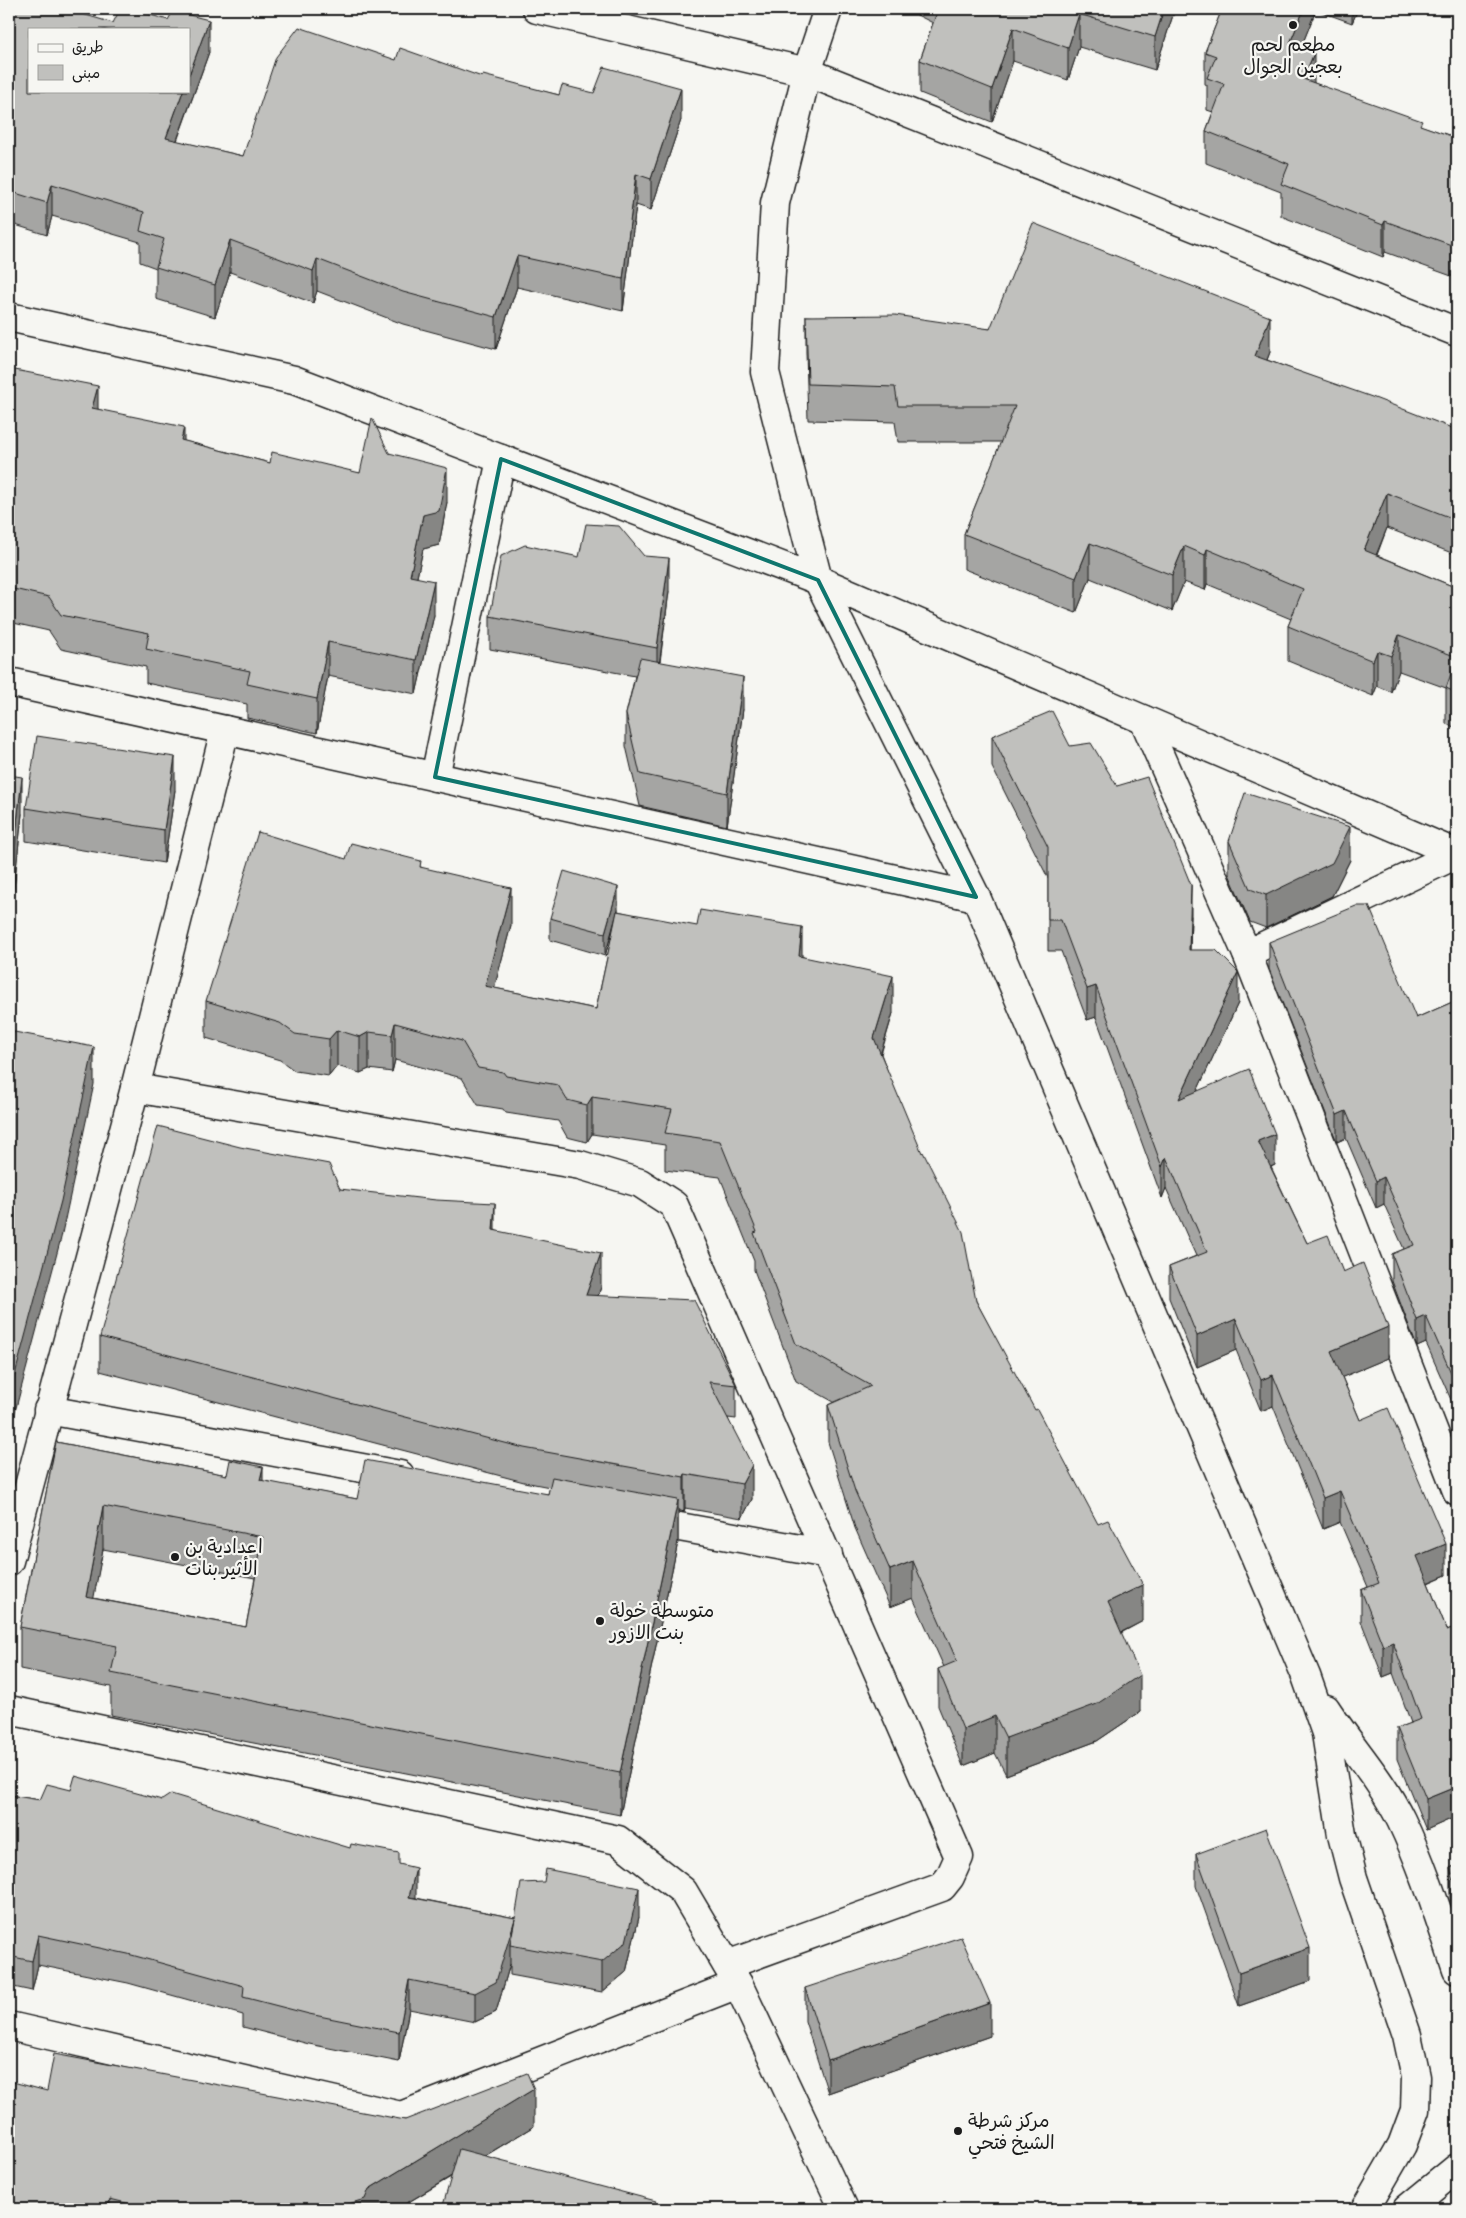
<svg xmlns="http://www.w3.org/2000/svg" width="1466" height="2218" font-family="Itim,'Playpen Sans Arabic',sans-serif">
  <style>
    .lines { fill: none; stroke-linecap: round; stroke-linejoin: round }
    .street-casing { stroke: #1c1c1c; stroke-width: 31 }
    .secondary-casing { stroke: #1c1c1c; stroke-width: 31 }
    .highway-casing { stroke: #1c1c1c; stroke-width: 31 }
    .street { stroke: #f6f6f2; stroke-width: 28 }
    .secondary { stroke: #f6f6f2; stroke-width: 28 }
    .highway { stroke: #f6f6f2; stroke-width: 28 }
    .wall { fill: #a5a5a3; stroke: #1c1c1c; fill-rule: evenodd }
    .shaded-wall { fill: #868684; stroke: #1c1c1c }
    .building { fill: #c0c0bd; stroke: #1c1c1c; fill-rule: evenodd }
    .marked { fill: none; stroke: #0f766e; stroke-width: 4; stroke-linejoin: round }
    .poi-dot { fill: #1c1c1c; stroke: #f6f6f2; stroke-width: 2 }
    .labels { text-anchor: middle; dominant-baseline: central; stroke-width: 4.5; stroke-linejoin: round; paint-order: stroke }
    .poi-label { font-size: 19px; fill: #1c1c1c; stroke: #f6f6f2; text-anchor: start }
  </style>
  <rect width="100%" height="100%" fill="#f6f6f2"/>
  <filter id="ink" filterUnits="userSpaceOnUse"><feTurbulence type="fractalNoise" baseFrequency=".02" numOctaves="2"/><feDisplacementMap in="SourceGraphic" scale="10" xChannelSelector="R" yChannelSelector="G"/><feConvolveMatrix kernelMatrix="1 2 1 2 8 2 1 2 1" color-interpolation-filters="sRGB"/></filter>
  <g filter="url(#ink)">
    <g class="lines">
      <!-- street casing -->
      <g class="street-casing">
        <g id="street">
          <polyline points="537,9 807,72 1457,332"/>
          <polyline points="9,317 294,380 818,580 1457,854"/>
          <polyline points="9,682 976,897"/>
          <polyline points="1144,720 1247,954 1457,1491"/>
          <polyline points="435,777 501,459"/>
          <polyline points="1247,954 1457,854"/>
          <polyline points="135,1088 580,1165 640,1183 674,1205 959,1857 950,1877 942,1887 727,1965"/>
          <polyline points="48,1410 400,1475"/>
          <polyline points="641,1520 828,1554"/>
          <polyline points="9,1561 135,1088 225,730"/>
          <polyline points="9,1710 618,1840 683,1891 738,1984 844,2209"/>
          <polyline points="9,2026 401,2116 738,1984"/>
        </g>
      </g>
      <!-- secondary casing -->
      <g class="secondary-casing">
        <g id="secondary">
          <polyline points="828,9 807,72 775,203 765,372 818,580 976,897 1306,1676 1326,1733 1342,1835 1353,1878 1407,2035 1416,2077 1415,2110 1402,2145 1365,2209"/>
          <path d="M1326,1709C1350,1746 1381,1779 1401,1820C1424,1868 1440,1920 1457,1970"/>
        </g>
      </g>
      <!-- highway casing -->
      <g class="highway-casing">
        <polyline id="highway" points="1407,2209 1457,2168"/>
      </g>
      <!-- street -->
      <use href="#street" class="street"/>
      <!-- secondary -->
      <use href="#secondary" class="secondary"/>
      <!-- highway -->
      <use href="#highway" class="highway"/>
    </g>
    <!-- wall -->
    <g class="wall">
      <polygon points="9,9 209,52 177,141 243,156 396,60 482,77 559,95 681,120 651,210 636,205 623,311 517,287 496,349 403,324 317,291 313,303 230,272 215,317 156,299 156,268 140,262 140,242 52,216 47,235 9,223"/>
      <polygon points="715,9 739,9 737,14"/>
      <polygon points="915,9 1175,9 1155,70 1079,47 1068,80 1013,61 992,122 920,93 920,60 933,23 915,14"/>
      <polygon points="1222,9 1358,9 1352,23 1316,10 1301,47 1314,83 1422,126 1457,138 1457,278 1385,252 1383,257 1281,216 1281,192 1206,163 1206,131 1213,112 1207,110 1207,85 1205,84 1205,52"/>
      <polygon points="806,316 990,329 1270,352 1267,360 1457,430 1457,555 1387,528 1377,555 1457,588 1457,728 1446,724 1446,688 1399,671 1391,692 1377,686 1373,696 1288,661 1288,626 1291,619 1207,584 1205,590 1184,582 1172,611 1090,578 1076,613 964,569 964,534 1001,442 898,442 895,422 808,420 806,352"/>
      <polygon points="9,372 98,409 184,441 270,463 360,473 389,453 447,502 439,545 423,549 417,577 434,615 416,694 328,676 317,733 247,718 247,704 146,683 146,667 61,649 49,631 9,622"/>
      <polygon points="669,591 660,662 743,709 727,826 640,806 626,746 626,714 635,676 490,649 490,616"/>
      <polygon points="992,736 1070,746 1191,916 1190,950 1238,1003 1197,1091 1275,1165 1271,1167 1307,1243 1343,1272 1388,1358 1342,1377 1360,1420 1446,1575 1428,1583 1447,1630 1457,1626 1457,1831 1453,1818 1426,1830 1397,1759 1397,1728 1411,1723 1393,1673 1383,1677 1361,1621 1361,1590 1368,1587 1340,1522 1323,1529 1273,1406 1261,1411 1236,1350 1197,1367 1169,1298 1169,1267 1196,1256 1166,1188 1162,1198 1096,1017 1087,1020 1061,951 1048,951 1048,878 992,767"/>
      <polygon points="9,775 22,814 10,925 9,925"/>
      <polygon points="175,790 164,863 26,841 26,808"/>
      <polygon points="1229,841 1350,860 1332,896 1266,928 1250,922 1229,874"/>
      <polygon points="346,859 421,867 511,925 494,988 596,1009 615,921 605,956 550,940 550,918 618,909 618,911 802,956 893,1013 881,1054 976,1301 1143,1621 1121,1633 1140,1712 1097,1741 1006,1775 995,1753 963,1766 938,1706 938,1669 944,1667 913,1598 890,1607 855,1528 828,1442 828,1405 834,1402 796,1381 754,1270 754,1261 720,1177 665,1170 665,1145 592,1134 587,1142 567,1137 558,1121 506,1113 503,1109 478,1105 462,1078 395,1060 392,1072 369,1069 360,1073 337,1066 329,1076 295,1071 280,1060 206,1038 206,1001"/>
      <polygon points="1269,942 1416,1018 1457,1000 1456,1411 1426,1343 1417,1347 1392,1281 1392,1254 1404,1249 1384,1204 1376,1208 1346,1138 1337,1142 1269,969"/>
      <path d="M340,1189L495,1230L601,1287L598,1296L736,1385V1419L728,1418L752,1499L742,1518L685,1508L684,1512L678,1510V1542L620,1815L111,1715V1687L20,1669V1627L56,1442L227,1475L357,1499L548,1494L550,1487L524,1482L100,1371V1337ZM103,1549L255,1578L246,1627L93,1598Z"/>
      <polygon points="71,1790 399,1864 416,1898 515,1918 639,1917 626,1972 602,1992 510,1975 510,1964 496,2012 475,2022 409,2009 399,2062 309,2044 243,2027 243,2015 128,1983 38,1965 32,1991 9,1986 9,1795 40,1800"/>
      <polygon points="1196,1854 1310,1981 1239,2006 1196,1886"/>
      <polygon points="1457,1865 1457,1922 1450,1899 1450,1868"/>
      <polygon points="805,1988 990,2036 828,2093 805,2021"/>
      <polygon points="47,2091 405,2120 534,2126 485,2156 656,2209 451,2177 397,2209 9,2209"/>
    </g>
    <!-- shaded-wall -->
    <g class="shaded-wall">
      <polygon points="1164,9 1175,9 1155,70 1155,37"/>
      <polygon points="1304,9 1316,9 1316,10 1290,75 1290,43"/>
      <polygon points="1352,9 1358,9 1352,23"/>
      <polygon points="1079,14 1079,47 1068,80 1068,48"/>
      <polygon points="209,20 209,52 166,170 166,138 183,91 189,91 189,75"/>
      <polygon points="1013,28 1013,61 992,122 992,89"/>
      <polygon points="1314,53 1314,84 1303,79"/>
      <polygon points="681,88 681,120 651,210 651,179"/>
      <polygon points="636,174 636,205 623,311 623,279"/>
      <polygon points="52,184 52,216 47,235 47,203"/>
      <polygon points="1385,221 1385,252 1383,257 1383,225"/>
      <polygon points="230,240 230,272 215,317 215,285"/>
      <polygon points="517,256 517,287 496,349 496,317"/>
      <polygon points="317,259 317,291 313,303 313,271"/>
      <polygon points="1270,317 1270,352 1255,391 1255,356"/>
      <polygon points="98,386 98,420 92,408"/>
      <polygon points="184,427 184,461 181,440"/>
      <polygon points="447,468 447,502 439,545 423,549 410,610 410,576 423,515"/>
      <polygon points="1387,493 1387,528 1364,585 1364,550"/>
      <polygon points="1090,543 1090,578 1076,613 1076,578"/>
      <polygon points="1184,546 1184,582 1172,611 1172,575"/>
      <polygon points="1207,549 1207,584 1205,590 1205,555"/>
      <polygon points="669,558 669,591 657,681 657,648"/>
      <polygon points="434,581 434,615 416,694 416,660"/>
      <polygon points="1399,635 1399,671 1391,692 1391,656"/>
      <polygon points="328,642 328,676 317,733 317,699"/>
      <polygon points="1377,651 1377,686 1373,696 1373,661"/>
      <polygon points="743,677 743,709 727,826 727,793"/>
      <polygon points="175,757 175,790 164,863 164,830"/>
      <polygon points="22,777 22,814 10,925 10,888"/>
      <polygon points="1350,827 1350,860 1332,896 1266,928 1266,895"/>
      <polygon points="1191,885 1191,916 1189,981 1189,950"/>
      <polygon points="618,887 618,909 605,956 605,933"/>
      <polygon points="511,888 511,925 485,1023 485,986"/>
      <polygon points="802,927 802,964 799,956"/>
      <polygon points="1238,972 1238,1003 1179,1130 1179,1099"/>
      <polygon points="893,976 893,1013 874,1075 874,1038"/>
      <polygon points="1096,986 1096,1017 1087,1020 1087,989"/>
      <polygon points="395,1023 395,1060 392,1072 392,1035"/>
      <polygon points="337,1030 337,1066 329,1076 329,1039"/>
      <polygon points="369,1032 369,1069 360,1073 360,1037"/>
      <polygon points="94,1047 94,1084 61,1238 13,1419 9,1422 9,1385"/>
      <polygon points="592,1097 592,1134 587,1142 587,1105"/>
      <polygon points="1346,1111 1346,1138 1337,1142 1337,1115"/>
      <polygon points="1275,1134 1275,1165 1258,1172 1258,1141"/>
      <polygon points="1166,1157 1166,1188 1162,1198 1162,1167"/>
      <polygon points="1384,1177 1384,1204 1376,1208 1376,1181"/>
      <polygon points="495,1203 495,1237 493,1230"/>
      <polygon points="601,1253 601,1287 586,1329 586,1295"/>
      <polygon points="1426,1316 1426,1343 1417,1347 1417,1320"/>
      <polygon points="1236,1319 1236,1350 1197,1367 1197,1336"/>
      <polygon points="1388,1327 1388,1358 1331,1382 1331,1351"/>
      <polygon points="1273,1375 1273,1406 1261,1411 1261,1380"/>
      <rect x="1456" y="1384" width="1" height="27"/>
      <polygon points="752,1465 752,1499 742,1518 742,1484"/>
      <polygon points="263,1467 263,1509 260,1480"/>
      <polygon points="685,1474 685,1508 684,1512 684,1477"/>
      <polygon points="1340,1491 1340,1522 1323,1529 1323,1498"/>
      <polygon points="678,1500 678,1542 620,1815 620,1773"/>
      <polygon points="103,1506 103,1549 86,1639 86,1597"/>
      <polygon points="1446,1544 1446,1575 1417,1587 1417,1556"/>
      <polygon points="913,1561 913,1598 890,1607 890,1570"/>
      <polygon points="1143,1585 1143,1621 1108,1639 1108,1602"/>
      <polygon points="1393,1642 1393,1673 1383,1677 1383,1646"/>
      <polygon points="1140,1675 1140,1712 1097,1741 1006,1775 1006,1738"/>
      <polygon points="995,1716 995,1753 963,1766 963,1729"/>
      <polygon points="1453,1788 1453,1818 1426,1830 1426,1799"/>
      <polygon points="416,1868 416,1898 409,1897"/>
      <polygon points="639,1888 639,1917 626,1972 602,1992 602,1962"/>
      <polygon points="515,1919 510,1945 510,1964 496,2012 475,2022 475,1993"/>
      <polygon points="38,1935 38,1965 32,1991 32,1961"/>
      <polygon points="1310,1948 1310,1981 1239,2006 1239,1973"/>
      <polygon points="409,1980 409,2009 399,2062 399,2032"/>
      <polygon points="990,2003 990,2036 828,2093 828,2060"/>
      <polygon points="534,2089 534,2126 397,2209 331,2209 369,2189"/>
      <polygon points="110,2199 110,2209 107,2209"/>
    </g>
    <!-- building -->
    <g class="building">
      <polygon points="9,9 65,9 113,23 120,9 130,9 168,20 173,11 209,20 189,75 189,29 29,29 29,91 183,91 166,138 243,156 276,57 299,27 396,60 400,48 482,77 483,75 559,95 562,85 594,93 604,67 681,88 651,179 636,174 623,279 517,256 496,317 403,292 317,259 313,271 230,240 215,285 156,267 164,239 140,231 144,212 52,184 47,203 9,191"/>
      <polygon points="938,9 1164,9 1155,37 1079,14 1068,48 1013,28 992,89 920,60"/>
      <polygon points="1222,9 1304,9 1290,43 1314,53 1303,79 1422,121 1420,125 1457,138 1457,247 1385,221 1383,225 1281,184 1289,164 1206,131 1224,84 1207,78 1216,56 1205,52"/>
      <polygon points="1033,223 1270,317 1255,356 1372,397 1457,430 1457,520 1387,493 1364,550 1457,588 1457,657 1399,635 1391,656 1377,651 1373,661 1288,626 1303,589 1207,549 1205,555 1184,546 1172,575 1090,543 1076,578 964,534 1015,406 898,406 895,387 808,384 806,316 895,315 990,329"/>
      <polygon points="15,370 98,386 92,408 184,427 181,440 270,463 272,452 360,473 372,418 389,453 447,468 439,511 423,515 410,576 434,581 416,660 328,642 317,699 247,684 250,671 146,649 149,633 61,615 49,597 9,588 9,372 14,373"/>
      <polygon points="586,524 619,526 644,556 669,558 657,648 490,616 501,556 525,545 579,557"/>
      <polygon points="1457,657 1457,693 1446,688"/>
      <polygon points="640,658 743,677 727,793 640,774 626,714"/>
      <polygon points="1052,711 1070,746 1091,743 1117,786 1147,777 1191,885 1189,950 1216,950 1238,972 1179,1099 1249,1069 1275,1134 1258,1141 1307,1243 1328,1235 1343,1272 1363,1263 1388,1327 1331,1351 1360,1420 1388,1408 1446,1544 1417,1556 1447,1630 1457,1626 1457,1800 1453,1788 1426,1799 1397,1728 1421,1719 1393,1642 1383,1646 1361,1590 1379,1583 1340,1491 1323,1498 1273,1375 1261,1380 1236,1319 1197,1336 1169,1267 1207,1252 1166,1157 1162,1167 1096,986 1087,989 1061,920 1048,920 1048,847 992,736"/>
      <polygon points="37,736 175,757 164,830 26,808"/>
      <polygon points="9,775 22,777 10,888 9,888"/>
      <polygon points="1245,793 1350,827 1332,863 1266,895 1250,889 1229,841"/>
      <polygon points="258,832 346,859 351,843 421,861 420,867 511,888 485,986 596,1009 617,911 697,926 700,910 802,927 799,956 893,976 874,1038 922,1153 923,1152 963,1232 976,1301 1035,1410 1037,1409 1098,1524 1108,1520 1143,1585 1108,1602 1140,1675 1097,1704 1006,1738 995,1716 963,1729 938,1669 957,1661 913,1561 890,1570 855,1491 828,1405 871,1386 796,1344 754,1233 757,1232 720,1141 665,1133 672,1109 592,1097 587,1105 567,1100 558,1085 506,1076 503,1072 478,1068 462,1041 395,1023 392,1035 369,1032 360,1037 337,1030 329,1039 295,1034 280,1023 206,1001"/>
      <polygon points="564,871 618,887 605,933 550,918"/>
      <polygon points="1356,906 1369,906 1416,1018 1457,1000 1457,1384 1456,1384 1426,1316 1417,1320 1392,1254 1414,1245 1384,1177 1376,1181 1346,1111 1337,1115 1269,942"/>
      <polygon points="9,1031 94,1047 61,1201 13,1382 9,1385"/>
      <polygon points="158,1126 240,1147 329,1164 340,1189 436,1200 495,1203 493,1230 601,1253 586,1295 694,1300 736,1385 709,1382 752,1465 742,1484 685,1474 684,1477 524,1448 100,1337"/>
      <path d="M56,1442L227,1475L230,1460L263,1467L260,1480L357,1499L365,1460L548,1494L552,1477L678,1500L620,1773L111,1673L117,1646L20,1627ZM103,1506L263,1537L246,1627L86,1597Z"/>
      <polygon points="75,1776 162,1800 171,1794 350,1848 351,1844 399,1853 399,1864 416,1868 409,1897 515,1918 521,1883 544,1882 546,1869 639,1888 626,1942 602,1962 510,1945 515,1919 496,1982 475,1993 409,1980 399,2032 309,2014 243,1997 244,1986 128,1954 38,1935 32,1961 9,1956 9,1795 40,1800 47,1784 71,1790"/>
      <polygon points="1266,1828 1310,1948 1239,1973 1196,1854"/>
      <polygon points="1457,1865 1457,1891 1450,1868"/>
      <polygon points="961,1937 990,2003 828,2060 805,1988"/>
      <polygon points="54,2054 405,2120 527,2073 534,2089 369,2189 365,2199 331,2209 150,2209 110,2199 107,2209 9,2209 9,2081 47,2091"/>
      <polygon points="459,2149 656,2201 654,2209 442,2209"/>
    </g>
  </g>
  <!-- marked area -->
  <path class="marked" d="M501,459L818,580L976,897L435,777Z"/>
  <!-- markers -->
  <g class="poi-dot">
    <circle cx="1293" cy="25" r="5"/>
    <circle cx="175" cy="1557" r="5"/>
    <circle cx="600" cy="1621" r="5"/>
    <circle cx="958" cy="2131" r="5"/>
  </g>
  <g class="labels">
    <!-- poi labels -->
    <g class="poi-label">
      <text x="1293" y="44" text-anchor="middle">مطعم لحم<tspan x="1293" dy="22">بعجين الجوال</tspan></text>
      <text x="185" y="1546">اعدادية بن<tspan x="185" dy="22">الأثير بنات</tspan></text>
      <text x="610" y="1610">متوسطة خولة<tspan x="610" dy="22">بنت الازور</tspan></text>
      <text x="968" y="2120">مركز شرطة<tspan x="968" dy="22">الشيخ فتحي</tspan></text>
    </g>
  </g>
  <!-- margin -->
  <rect width="1466" height="2218" fill="none" stroke="#f6f6f2" stroke-width="30"/>
  <rect x="15" y="15" width="1436" height="2188" fill="none" stroke="#1c1c1c" stroke-width="2" filter="url(#ink)"/>
  <!-- legend -->
  <rect x="28" y="28" width="162" height="65" fill="#f6f6f2" stroke="#9f9f9c"/>
  <rect x="38" y="44" width="25" height="8" fill="#f6f6f2" stroke="#9f9f9c"/>
  <text x="72" y="52" font-size="15" fill="#1c1c1c">طريق</text>
  <rect x="38" y="65" width="25" height="15" fill="#c0c0bd" stroke="#9f9f9c"/>
  <text x="72" y="78" font-size="15" fill="#1c1c1c">مبنى</text>
</svg>
